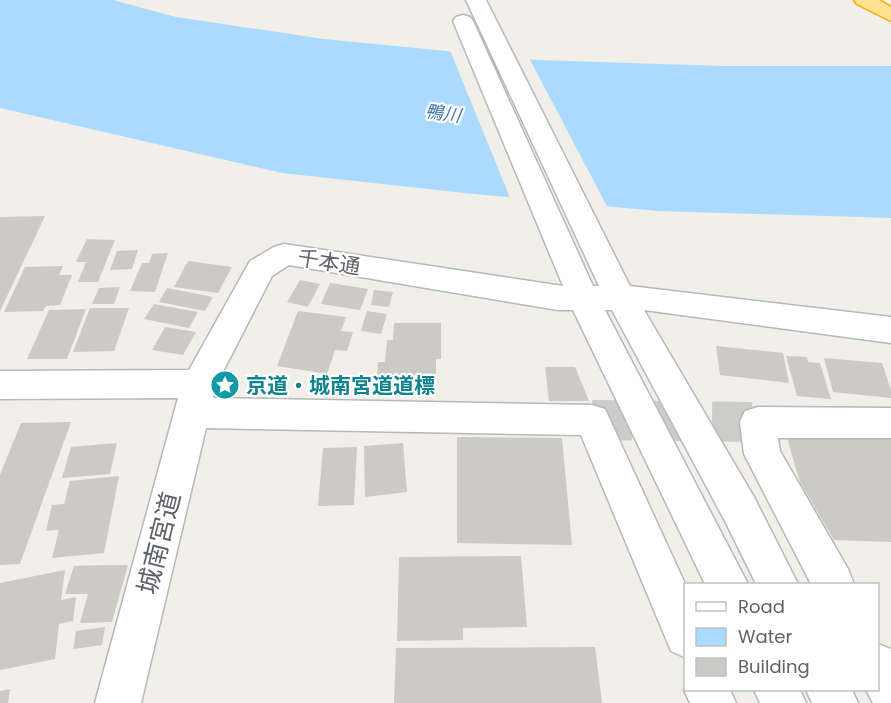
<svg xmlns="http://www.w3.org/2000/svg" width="891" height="703" font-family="Poppins,'Noto Sans JP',sans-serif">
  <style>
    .water { fill: #aadaff }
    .pier { fill: #f1efe8 }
    .building { fill: #cccac5 }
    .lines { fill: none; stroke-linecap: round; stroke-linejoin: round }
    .minor-tunnel { stroke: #ccccc8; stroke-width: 40; stroke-dasharray: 40 20; stroke-linecap: butt }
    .minor-casing { stroke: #b5b8bc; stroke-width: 3 }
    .highway-casing { stroke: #f9ab00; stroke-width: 3 }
    .minor { fill: #fff; fill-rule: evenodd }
    .highway { fill: #fde293; fill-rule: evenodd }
    .labels { text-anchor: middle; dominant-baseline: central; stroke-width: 4.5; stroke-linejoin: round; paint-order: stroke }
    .far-water-label { font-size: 18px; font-style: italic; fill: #4174aa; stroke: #fff }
    .street-label { font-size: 21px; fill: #5f6368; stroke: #fff }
    .culture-label { font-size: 21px; font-weight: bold; fill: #0d838f; stroke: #fff; text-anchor: start }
    .near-street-label { font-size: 26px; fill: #5f6368; stroke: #fff }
  </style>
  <rect width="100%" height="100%" fill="#f1efe8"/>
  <!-- water -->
  <polygon class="water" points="0,0 113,0 176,17 324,39 537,60 722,66 891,66 891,218 658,211 474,194 282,173 0,108"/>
  <!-- pier -->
  <polygon class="pier" points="449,48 528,56 609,210 511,200"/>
  <!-- building -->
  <g class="building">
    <polygon points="45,216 0,311 0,217"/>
    <polygon points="87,239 115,240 98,282 78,282 86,262 76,262"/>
    <polygon points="138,250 132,269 110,270 117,251"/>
    <polygon points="168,253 155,292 130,291 142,263 149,263 152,254"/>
    <polygon points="188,261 232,267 218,293 174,287"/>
    <polygon points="63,266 59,275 72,275 60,305 46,306 43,311 4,312 25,267"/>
    <polygon points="300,280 320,284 308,307 287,302"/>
    <polygon points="330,283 368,289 360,310 321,304"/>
    <polygon points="120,287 114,304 92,304 99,288"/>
    <polygon points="167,288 213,297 205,311 159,302"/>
    <polygon points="374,290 393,292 389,307 371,305"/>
    <polygon points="154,304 198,312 189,328 144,319"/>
    <polygon points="90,308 129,308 114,351 73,352"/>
    <polygon points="86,309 67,359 27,359 49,310"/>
    <polygon points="298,311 346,317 341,331 353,332 347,351 335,350 327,374 277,366"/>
    <polygon points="367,311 387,314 381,334 361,331"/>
    <polygon points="394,323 441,323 441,359 436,359 436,380 413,380 412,387 393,387 394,382 387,382 387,377 377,377 378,362 385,362 387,340 393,340"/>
    <polygon points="165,327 196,332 183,355 152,350"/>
    <polygon points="716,346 783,353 789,383 720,375"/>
    <polygon points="786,356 807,357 808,362 820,363 831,399 797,396"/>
    <polygon points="824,358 882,363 891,390 891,398 833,392"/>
    <polygon points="545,367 575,367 589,401 549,401"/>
    <polygon points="71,422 20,564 0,565 0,475 21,423"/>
    <polygon points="785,431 891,435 891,542 834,540 800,482"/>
    <polygon points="457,437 562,438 572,545 457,543"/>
    <polygon points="117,443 110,474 62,478 71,447"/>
    <polygon points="403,443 407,492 365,497 364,446"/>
    <polygon points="357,447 354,505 318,506 323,448"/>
    <polygon points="119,476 104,553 52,558 59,530 46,531 52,505 64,504 70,481"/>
    <polygon points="521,556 527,627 463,628 463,640 397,641 399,557"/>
    <polygon points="102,565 128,565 112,622 80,623 88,594 65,594 74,566"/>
    <polygon points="65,570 61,600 76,597 73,621 59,624 55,659 0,670 0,583"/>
    <polygon points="105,627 102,645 73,649 76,631"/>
    <polygon points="595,647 602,703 394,703 396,648"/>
    <polygon points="10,689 8,703 0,703 0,691"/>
  </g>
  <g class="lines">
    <!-- minor-tunnel -->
    <polyline class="minor-tunnel" points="592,420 758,422"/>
    <!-- minor casing -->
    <g class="minor-casing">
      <g id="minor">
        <polygon points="466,0 486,0 630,286 891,317 891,343 644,310 754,497 798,584 756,584 726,523 612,310 605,310 748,584 705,584 573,310 558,310 289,265 272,276 216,385 213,398 592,405 605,409 686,586 686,658 671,651 581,435 206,428 141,703 95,703 178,398 0,399 0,371 189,370 250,261 274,247 284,244 563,286 453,21 456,17 463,15 470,17 473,21 593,286 599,286"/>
        <polygon points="758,407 891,408 891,438 778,438 780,451 848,569 854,584 811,584 744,454 740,422 745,411"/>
        <polygon points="878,644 891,649 891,703 873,703 866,690 878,690"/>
        <polygon points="686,687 686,690 730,690 736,703 690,703 684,690"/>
        <polygon points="754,690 800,690 806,703 760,703"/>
        <polygon points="806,690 852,690 858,703 812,703"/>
      </g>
    </g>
    <!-- highway casing -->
    <g class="highway-casing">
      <polygon id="highway" points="854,0 879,0 891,7 891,21 857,4"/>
    </g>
    <!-- minor -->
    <use href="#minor" class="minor"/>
    <!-- highway -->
    <use href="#highway" class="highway"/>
  </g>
  <!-- icons -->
  <defs>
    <g id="sight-disc" transform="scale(1.5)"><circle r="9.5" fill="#0f9aa8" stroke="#fff"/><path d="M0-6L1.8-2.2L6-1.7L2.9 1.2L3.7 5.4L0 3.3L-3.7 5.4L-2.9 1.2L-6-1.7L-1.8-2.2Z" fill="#fff"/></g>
  </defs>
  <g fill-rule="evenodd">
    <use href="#sight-disc" x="225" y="385"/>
  </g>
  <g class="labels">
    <!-- far-water labels -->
    <g class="far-water-label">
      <text transform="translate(443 113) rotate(8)">鴨川</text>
    </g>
    <!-- street labels -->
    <g class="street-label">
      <text transform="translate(329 262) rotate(9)">千本通</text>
    </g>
    <!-- culture labels -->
    <g class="culture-label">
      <text x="246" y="385">京道・城南宮道道標</text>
    </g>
    <!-- near-street labels -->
    <g class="near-street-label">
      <text transform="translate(159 543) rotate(-76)">城南宮道</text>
    </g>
  </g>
  <!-- legend -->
  <rect x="684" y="583" width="195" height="108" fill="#ffffff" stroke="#bfc1c3" stroke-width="1.5"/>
  <rect x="696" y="602" width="30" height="9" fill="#ffffff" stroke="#bfc1c3" stroke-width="1.5"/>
  <text x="738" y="613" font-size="18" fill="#5f6368">Road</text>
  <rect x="696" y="628" width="30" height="18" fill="#aadaff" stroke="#bfc1c3" stroke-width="1.5"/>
  <text x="738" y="643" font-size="18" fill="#5f6368">Water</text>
  <rect x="696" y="658" width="30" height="18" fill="#cccac5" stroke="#bfc1c3" stroke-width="1.5"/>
  <text x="738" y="673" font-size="18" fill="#5f6368">Building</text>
</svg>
